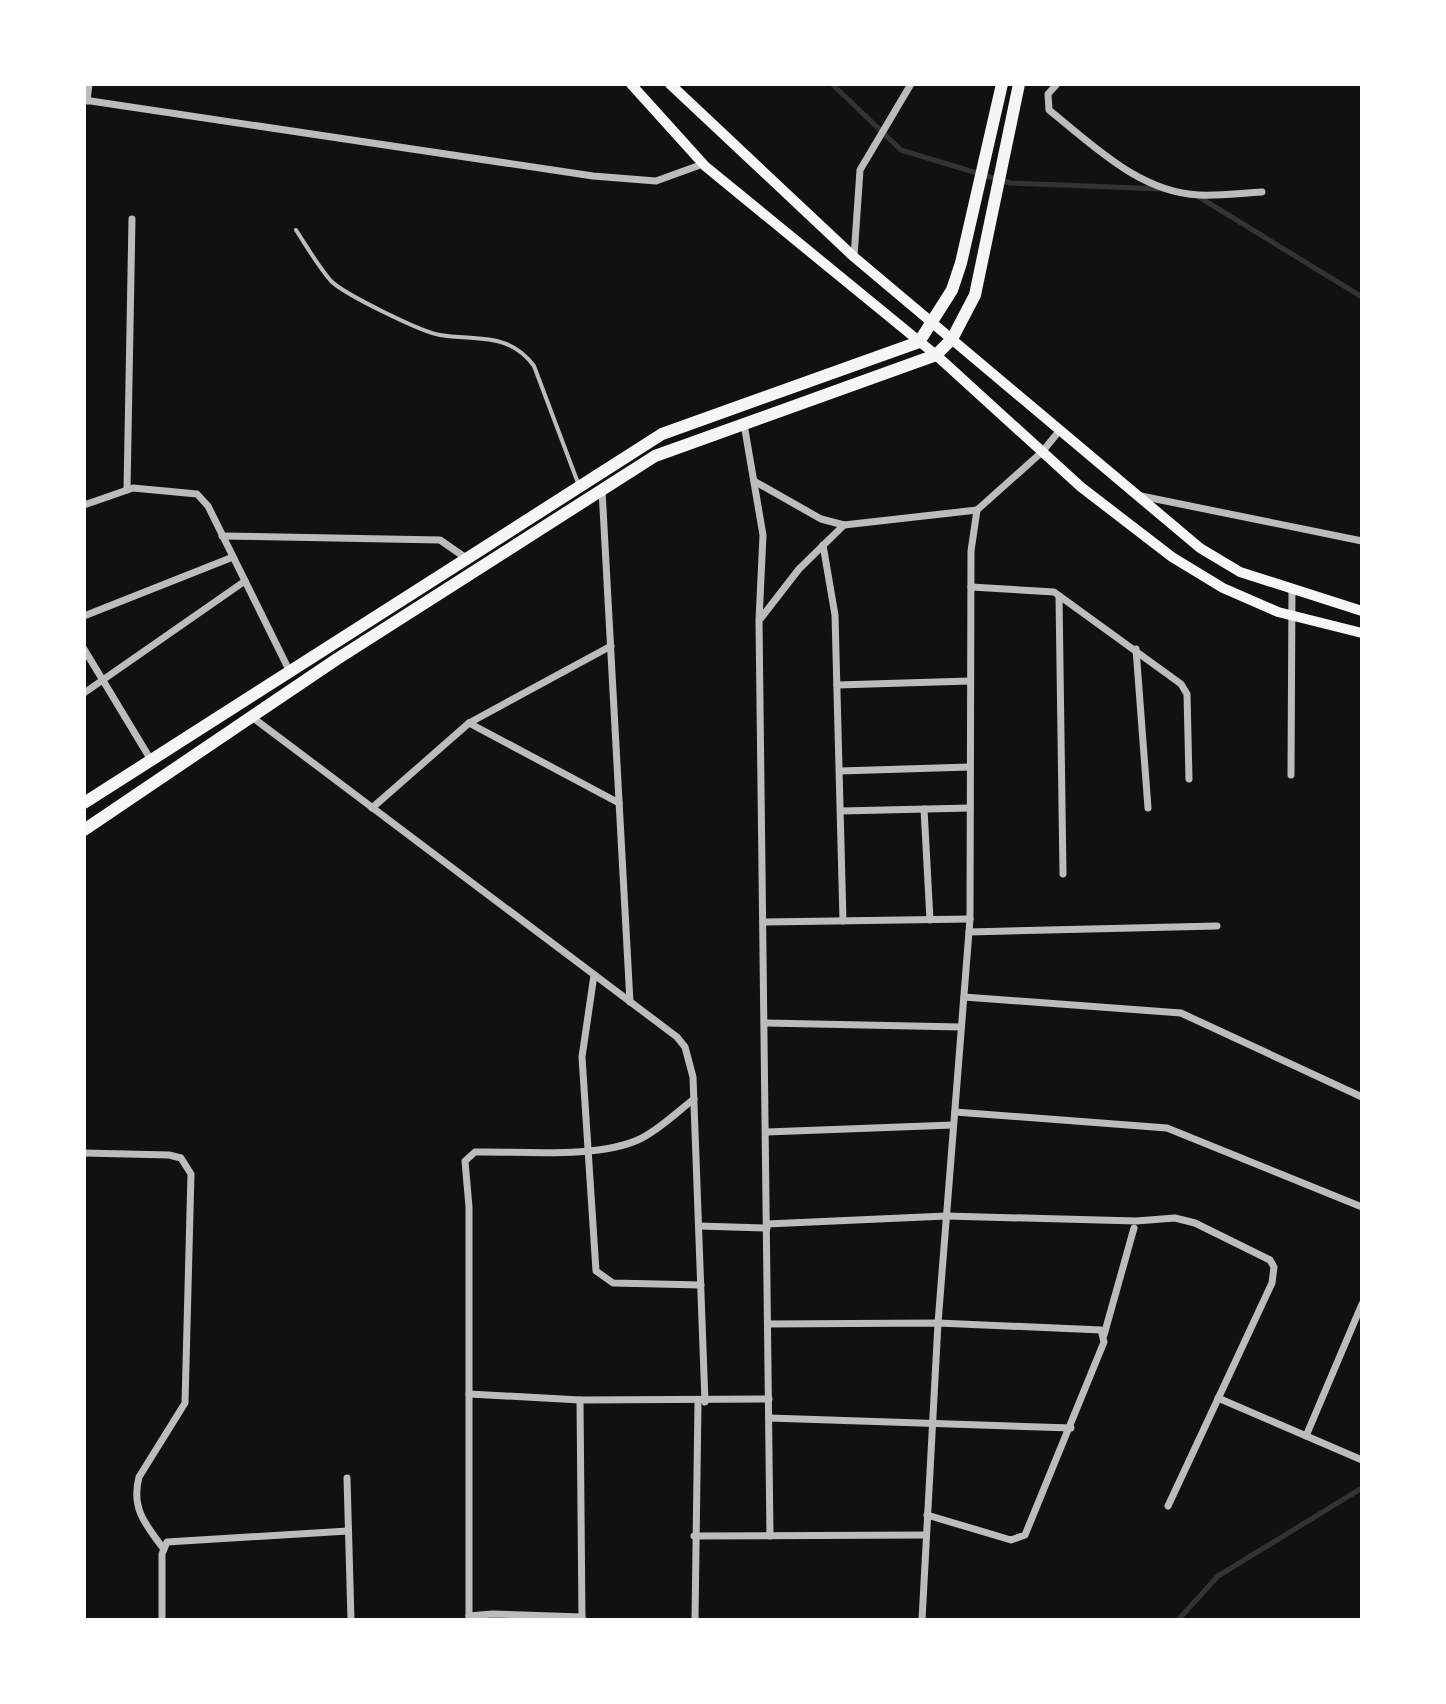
<svg xmlns="http://www.w3.org/2000/svg" width="1446" height="1704" font-family="'PT Sans Narrow',sans-serif">
  <style>
    .lines { fill: none; stroke-linecap: round; stroke-linejoin: round }
    .stream { stroke: #333; stroke-width: 5 }
    .service { stroke: #bcbcbc; stroke-width: 4 }
    .minor { stroke: #bcbcbc; stroke-width: 7 }
    .secondary { stroke: #f5f5f5; stroke-width: 10 }
    .trunk { stroke: #f5f5f5; stroke-width: 12 }
  </style>
  <rect width="100%" height="100%" fill="#111"/>
  <g class="lines">
    <!-- stream -->
    <g class="stream">
      <polyline points="832,84 901,150 1010,183 1163,189"/>
      <polyline points="1199,197 1362,297"/>
      <polyline points="1178,1620 1218,1576 1362,1488"/>
    </g>
    <!-- service -->
    <path class="service" d="M296,230C307,247 318,266 331,281C344,294 421,332 440,335C478,341 509,332 534,366L578,483"/>
    <!-- minor -->
    <g class="minor">
      <path d="M1057,84L1048,94L1049,110C1093,145 1139,192 1199,195C1220,196 1241,193 1262,192"/>
      <polyline points="84,100 593,176 656,181 703,164"/>
      <polyline points="87,101 89,84"/>
      <polyline points="854,257 860,170 911,84"/>
      <polyline points="744,424 763,535 759,620 770,1536"/>
      <polyline points="754,481 821,519 844,525 977,510"/>
      <polyline points="127,490 132,219"/>
      <polyline points="602,490 630,1002"/>
      <polyline points="1141,496 1362,541"/>
      <polyline points="84,505 133,488 197,494 208,506 290,672"/>
      <polyline points="222,536 440,540 466,558"/>
      <polyline points="823,545 835,615 843,921"/>
      <polyline points="971,587 1054,592 1181,684 1187,694 1189,779"/>
      <polyline points="1059,596 1063,874"/>
      <polyline points="84,616 233,557"/>
      <polyline points="761,618 799,569 844,525"/>
      <polyline points="84,649 151,760"/>
      <polyline points="1136,649 1148,808"/>
      <polyline points="837,685 970,681"/>
      <polyline points="84,693 245,581"/>
      <polyline points="252,717 677,1037 685,1047 693,1077 705,1402"/>
      <polyline points="469,723 619,803"/>
      <polyline points="840,771 970,767"/>
      <polyline points="1291,775 1292,589"/>
      <polyline points="372,808 469,723 611,646"/>
      <polyline points="924,809 930,920"/>
      <polyline points="841,811 970,808"/>
      <polyline points="765,922 970,919"/>
      <polyline points="969,932 1217,926"/>
      <polyline points="594,975 582,1057 596,1271 613,1283 701,1285"/>
      <polyline points="964,997 1181,1013 1362,1097"/>
      <polyline points="766,1023 961,1027"/>
      <polyline points="955,1112 1167,1128 1362,1207"/>
      <polyline points="767,1132 953,1125"/>
      <path d="M84,1153L169,1155L181,1158L191,1174L185,1403L139,1477C131,1508 145,1524 163,1548"/>
      <polyline points="767,1224 946,1216 1136,1221 1175,1218 1195,1223 1270,1260 1274,1267 1272,1283 1168,1506"/>
      <polyline points="699,1226 767,1228"/>
      <polyline points="768,1324 938,1323 1101,1330 1104,1342 1025,1535 1011,1540 927,1515"/>
      <polyline points="1104,1335 1134,1228"/>
      <polyline points="469,1394 580,1400 769,1399"/>
      <polyline points="1218,1398 1362,1460"/>
      <polyline points="580,1400 582,1620"/>
      <polyline points="769,1418 1071,1428"/>
      <polyline points="1306,1436 1362,1304"/>
      <polyline points="347,1478 351,1620"/>
      <polyline points="694,1536 926,1535"/>
      <polyline points="469,1616 492,1614 582,1617"/>
      <polyline points="162,1620 162,1554 167,1542 348,1531"/>
      <path d="M469,1620V1207L465,1161L475,1152C521,1151 598,1159 640,1139C659,1130 677,1112 694,1099"/>
      <polyline points="695,1620 698,1402"/>
      <polyline points="922,1620 938,1323 970,919 971,551 977,510 1042,452 1060,430"/>
    </g>
    <!-- secondary -->
    <g class="secondary">
      <polyline points="631,84 705,166 936,355 1081,487 1172,557 1223,588 1278,612 1362,633"/>
      <polyline points="670,84 854,257 1200,548 1240,572 1362,611"/>
    </g>
    <!-- trunk -->
    <g class="trunk">
      <polyline points="84,803 662,434 919,342 952,290 961,263 1002,84"/>
      <polyline points="84,830 337,659 655,456 936,355 952,339 975,295 1019,84"/>
    </g>
  </g>
  <!-- border -->
  <rect width="1446" height="1704" fill="none" stroke="#ffffff" stroke-width="172"/>
</svg>
